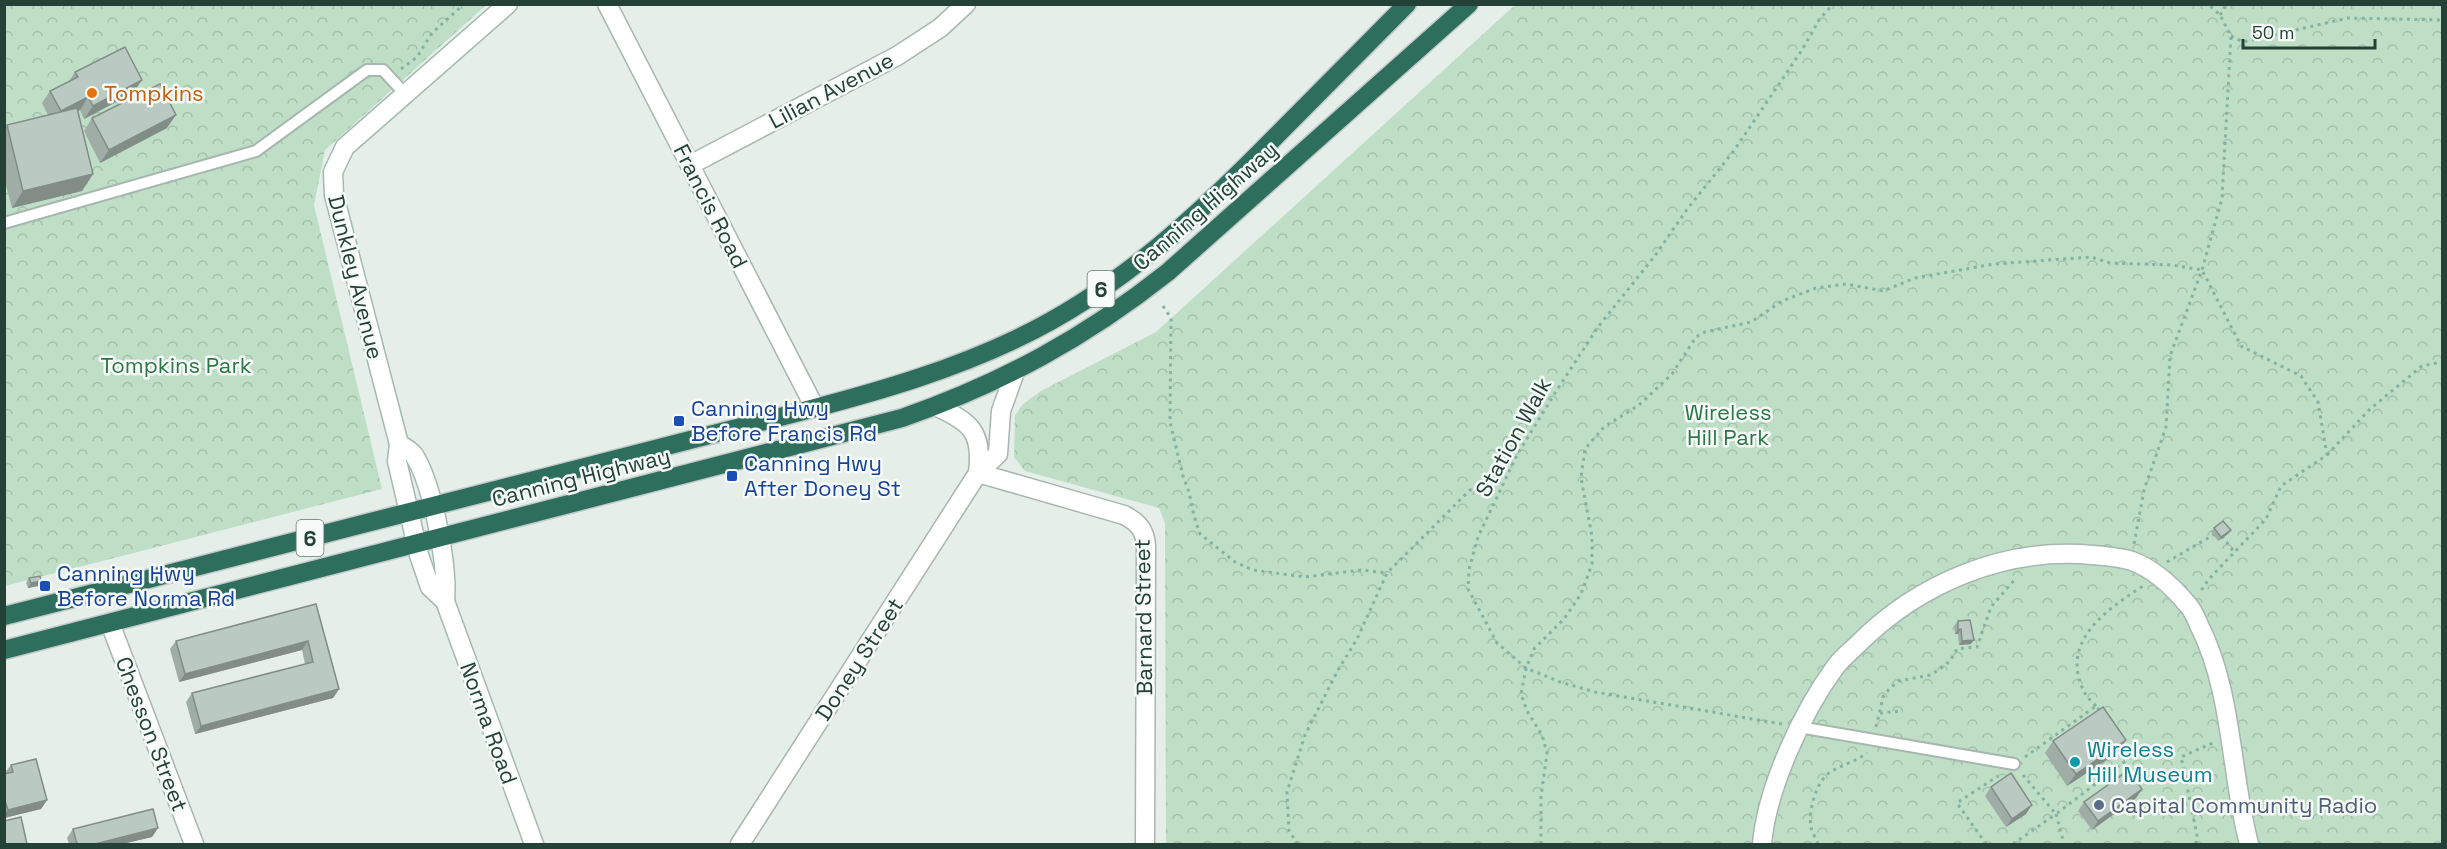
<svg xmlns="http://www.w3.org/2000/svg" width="2447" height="849" font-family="'Space Grotesk',sans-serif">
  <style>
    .park { fill: url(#park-crowns) }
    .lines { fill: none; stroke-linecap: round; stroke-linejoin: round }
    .lane-casing { stroke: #a7b7b0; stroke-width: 14 }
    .street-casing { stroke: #a7b7b0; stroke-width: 21 }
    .secondary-casing { stroke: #a3bab1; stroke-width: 21 }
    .highway-casing { stroke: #c1cac7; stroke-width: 21 }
    .path { stroke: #85b2a2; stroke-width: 3; stroke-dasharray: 3 4.5; stroke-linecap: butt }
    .lane { stroke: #fff; stroke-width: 10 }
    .street { stroke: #fff; stroke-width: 18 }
    .secondary { stroke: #fff; stroke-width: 18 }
    .highway { stroke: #2e6e5d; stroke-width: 18 }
    .wall { fill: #a0ada7 }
    .shaded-wall { fill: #828d88 }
    .building { fill: #bac9c2; stroke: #828d88; stroke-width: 1.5 }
    .food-dot { fill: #e8710a; stroke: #f6faf8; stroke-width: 2 }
    .transit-dot { fill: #1a4fb4; stroke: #f6faf8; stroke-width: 2 }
    .culture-dot { fill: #0f9aa8; stroke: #f6faf8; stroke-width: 2 }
    .service-dot { fill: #5c6f8a; stroke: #f6faf8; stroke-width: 2 }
    .labels { text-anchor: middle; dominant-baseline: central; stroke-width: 5; stroke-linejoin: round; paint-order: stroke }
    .shield { fill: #f6faf8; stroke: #627871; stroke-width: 1.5 }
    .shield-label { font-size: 21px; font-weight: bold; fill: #234137 }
    .street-label { font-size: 22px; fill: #234137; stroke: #f6faf8 }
    .food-label { font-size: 22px; fill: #c56008; stroke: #f6faf8; text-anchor: start }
    .park-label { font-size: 22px; fill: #2c7846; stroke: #f6faf8 }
    .transit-label { font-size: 22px; fill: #164399; stroke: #f6faf8; text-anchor: start }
    .culture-label { font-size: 22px; fill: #0d838f; stroke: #f6faf8; text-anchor: start }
    .service-label { font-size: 22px; fill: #4e5e75; stroke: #f6faf8; text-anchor: start }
  </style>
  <defs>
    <pattern id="park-crowns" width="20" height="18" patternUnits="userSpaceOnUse" patternTransform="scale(1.5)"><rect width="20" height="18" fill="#bedfc5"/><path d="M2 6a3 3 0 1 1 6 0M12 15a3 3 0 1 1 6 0" fill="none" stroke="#a3c1aa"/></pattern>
  </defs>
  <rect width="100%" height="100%" fill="#e5eee9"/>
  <!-- park -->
  <g class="park">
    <polygon points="5,5 486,5 325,150 314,205 382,489 5,586"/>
    <polygon points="1515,5 2442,5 2442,844 1166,844 1165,523 1159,508 1025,471 1014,457 1015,415 1023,404 1041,391 1156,332"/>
  </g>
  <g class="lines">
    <!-- lane casing -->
    <g class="lane-casing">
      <g id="lane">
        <polyline points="4,223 256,151 367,70 383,70 406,95"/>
        <polyline points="1799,727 2014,764"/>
      </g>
    </g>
    <!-- street casing -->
    <g class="street-casing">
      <g id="street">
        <polyline points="607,4 815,408"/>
        <polyline points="690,165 897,56 940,28 966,4"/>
        <path d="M935,406C971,422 983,432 978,473"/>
        <path d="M978,473L1124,515C1138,522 1145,530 1146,546L1145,844"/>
        <polyline points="110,623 194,844"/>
        <polyline points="740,844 978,473 998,454 1001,411 1015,372"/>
        <path d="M1762,844C1767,788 1802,712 1836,666C1842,658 1851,651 1858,644C1919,583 2005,547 2092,555C2104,556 2120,557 2132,561C2154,569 2173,587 2188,605C2193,610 2196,618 2199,625C2233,692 2230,772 2249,844"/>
      </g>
    </g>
    <!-- secondary casing -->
    <g class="secondary-casing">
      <g id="secondary">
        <path d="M399,444C404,447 410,450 414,455C433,485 448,566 445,601L534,844"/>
        <polyline points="445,601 430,587 419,555 397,461 399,444 334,195 333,172 345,147 508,4"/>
      </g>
    </g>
    <!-- highway casing -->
    <g class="highway-casing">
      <g id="highway">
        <path d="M4,616L815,408C883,390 951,370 1016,339C1120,290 1203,211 1282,130C1324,88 1365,46 1407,4"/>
        <path d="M4,650L902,418C1002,383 1085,338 1168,272L1469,4"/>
      </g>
    </g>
    <!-- path -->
    <g class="path">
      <polyline points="2220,15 2227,4"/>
      <polyline points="2231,36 2243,42 2348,18 2442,20"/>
      <polyline points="401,69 417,57 432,33 464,4"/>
      <polyline points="1163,306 1171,318 1170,422 1183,476 1189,492 1194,516 1200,534 1235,562 1253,570 1305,577 1361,570 1387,573"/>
      <polyline points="2327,455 2369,410 2422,366 2442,362"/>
      <polyline points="2222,536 2234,552"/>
      <polyline points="2134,544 2144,490 2166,427 2170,356 2202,270 2222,198 2231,36 2220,15 2208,4"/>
      <polyline points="2167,562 2215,534"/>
      <path d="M2096,706C2085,696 2081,688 2078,674C2070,633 2114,605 2143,586"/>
      <polyline points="1880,713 1903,711"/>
      <polyline points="1782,724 1595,692 1560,682 1526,668 1497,643 1468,589 1469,569 1478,537 1517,455 1555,393 1598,327 1654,257 1688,208 1733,152 1802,50 1819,20 1833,4"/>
      <polyline points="1876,727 1883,697 1890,688 1899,681 1930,675 1940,669 1950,661 1957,649 1977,647 1991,607 2016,578"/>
      <polyline points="2025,757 2096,706 2101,712"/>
      <polyline points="2023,775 2056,814 2132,756 2122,742"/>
      <polyline points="1298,844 1289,831 1287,792 1305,735 1338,670 1357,639 1387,573 1470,490 1503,481"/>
      <polyline points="1541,844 1541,797 1547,753 1542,735 1527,711 1521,694 1526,668 1534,649 1564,619 1581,594 1592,564 1592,536 1581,478 1585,449 1604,427 1639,405 1672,374 1696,337 1705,332 1751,322 1782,301 1816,288 1846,284 1883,291 1915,278 1994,264 2091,257 2110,263 2172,265 2202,270 2241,346 2301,376 2318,402 2327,455 2281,486 2266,519 2209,579 2200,592"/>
      <path d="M1818,844C1816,839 1812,832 1811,827C1808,812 1816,782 1829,773C1841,765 1855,762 1867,753"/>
      <polyline points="1986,844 1957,803 1998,776"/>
      <polyline points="2013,844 2056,814 2064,844"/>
      <polyline points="2196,844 2197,835 2181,757 2215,742"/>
    </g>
    <!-- lane -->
    <use href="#lane" class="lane"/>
    <!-- street -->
    <use href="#street" class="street"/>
    <!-- secondary -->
    <use href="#secondary" class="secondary"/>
    <!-- highway -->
    <use href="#highway" class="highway"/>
  </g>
  <!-- wall -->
  <g class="wall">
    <polygon points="75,72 133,93 84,119 80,110 78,111 93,174 82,191 12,208 4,178 4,129 7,125 48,115 42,103 50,91 69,81"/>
    <polygon points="92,118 167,128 100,163 84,131"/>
    <polygon points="2214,528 2231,530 2228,534 2218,541 2211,532"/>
    <polygon points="29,578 38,586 28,588 26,583"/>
    <polygon points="316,604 339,689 333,698 195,734 186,702 192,693 305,664 302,650 179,682 170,649 176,641"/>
    <polygon points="1958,621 1971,644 1959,645 1958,634 1955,634 1954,626"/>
    <polygon points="2126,740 2117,753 2067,786 2045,753 2053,741"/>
    <polygon points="11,765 47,800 41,809 4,818 4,774"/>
    <polygon points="1991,787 2026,814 2006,827 1985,796"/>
    <polygon points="2142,789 2136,798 2092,830 2078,811 2084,802"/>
    <polygon points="158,828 152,837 122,844 69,844 67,838 73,829"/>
  </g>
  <!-- shaded-wall -->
  <g class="shaded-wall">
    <polygon points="142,80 133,93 84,119 93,106"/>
    <polygon points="88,97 80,110 52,124 61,111"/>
    <polygon points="176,115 167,128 100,163 109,150"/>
    <polygon points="93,174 82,191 12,208 23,191"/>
    <polygon points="2231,530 2228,534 2218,541 2221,537"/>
    <polygon points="41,581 38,586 28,588 31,583"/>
    <polygon points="1961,629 1958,634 1955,634 1958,630"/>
    <polygon points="1974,640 1971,644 1959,645 1962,641"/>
    <polygon points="308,641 302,650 179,682 185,674"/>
    <polygon points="339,689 333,698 195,734 201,726"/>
    <polygon points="2126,740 2117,753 2067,786 2076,774"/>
    <polygon points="2142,789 2136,798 2092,830 2098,821"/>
    <polygon points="47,800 41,809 4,818 4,815 8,810"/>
    <polygon points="2032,805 2026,814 2006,827 2012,819"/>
    <polygon points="158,828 152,837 122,844 95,844"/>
  </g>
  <!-- building -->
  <g class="building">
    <polygon points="125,47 142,80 93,106 88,97 61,111 50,91 78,77 75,72"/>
    <polygon points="160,84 176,115 109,150 92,118"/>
    <polygon points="77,108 93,174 23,191 7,125"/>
    <polygon points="2223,521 2231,530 2221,537 2214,528"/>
    <polygon points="40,576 41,581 31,583 29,578"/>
    <polygon points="316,604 339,689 201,726 192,693 313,662 308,641 185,674 176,641"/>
    <polygon points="1970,620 1974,640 1962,641 1961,629 1958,630 1958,621"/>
    <polygon points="2103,707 2126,740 2076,774 2053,741"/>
    <polygon points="36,759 47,800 8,810 4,798 4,774 13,772 11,765"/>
    <polygon points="2129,770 2142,789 2098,821 2084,802"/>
    <polygon points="2011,773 2032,805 2012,819 1991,787"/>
    <polygon points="153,809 158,828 95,844 77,844 73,829"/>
    <polygon points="21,817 27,844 4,844 4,821"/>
  </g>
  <!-- markers -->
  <circle class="food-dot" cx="92" cy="93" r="6"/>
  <g class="transit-dot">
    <rect x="673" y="415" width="12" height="12" rx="3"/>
    <rect x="726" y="470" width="12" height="12" rx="3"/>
    <rect x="39" y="580" width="12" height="12" rx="3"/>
  </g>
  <circle class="culture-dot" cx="2075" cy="762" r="6"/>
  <circle class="service-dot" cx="2099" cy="805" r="6"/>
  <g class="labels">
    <!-- shield labels -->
    <g class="shield">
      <rect x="1087.5" y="271" width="27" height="36" rx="4.5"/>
      <rect x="296.5" y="520" width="27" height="36" rx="4.5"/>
    </g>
    <g class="shield-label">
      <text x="1101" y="289">6</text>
      <text x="310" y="538">6</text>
    </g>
    <!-- street labels -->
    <g class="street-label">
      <text transform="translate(831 90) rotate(-28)">Lilian Avenue</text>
      <text transform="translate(711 206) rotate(63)">Francis Road</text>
      <text transform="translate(1205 206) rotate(-41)">Canning Highway</text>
      <text transform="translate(356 277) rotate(76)">Dunkley Avenue</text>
      <text transform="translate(1513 437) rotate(-61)">Station Walk</text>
      <text transform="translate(581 477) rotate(-14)">Canning Highway</text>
      <text transform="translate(1143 617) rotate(-91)">Barnard Street</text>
      <text transform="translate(859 659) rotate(-57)">Doney Street</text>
      <text transform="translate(489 723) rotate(70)">Norma Road</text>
      <text transform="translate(152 734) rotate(69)">Chesson Street</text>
    </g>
    <!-- food labels -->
    <g class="food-label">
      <text x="104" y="93">Tompkins</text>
    </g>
    <!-- park labels -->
    <g class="park-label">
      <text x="176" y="365">Tompkins Park</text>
      <text x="1728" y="412">Wireless<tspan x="1728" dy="25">Hill Park</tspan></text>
    </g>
    <!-- transit labels -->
    <g class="transit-label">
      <text x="691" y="408">Canning Hwy<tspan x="691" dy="25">Before Francis Rd</tspan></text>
      <text x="744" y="463">Canning Hwy<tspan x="744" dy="25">After Doney St</tspan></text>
      <text x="57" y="573">Canning Hwy<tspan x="57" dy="25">Before Norma Rd</tspan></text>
    </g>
    <!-- culture labels -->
    <g class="culture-label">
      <text x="2087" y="749">Wireless<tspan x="2087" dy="25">Hill Museum</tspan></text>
    </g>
    <!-- service labels -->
    <g class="service-label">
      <text x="2111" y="805">Capital Community Radio</text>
    </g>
  </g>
  <!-- border -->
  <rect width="2447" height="849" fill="none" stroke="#234137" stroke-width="12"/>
  <!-- scale -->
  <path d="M2243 39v9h132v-9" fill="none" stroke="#234137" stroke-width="3"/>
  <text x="2252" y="39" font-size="18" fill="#234137" stroke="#f6faf8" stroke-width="4.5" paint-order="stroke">50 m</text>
</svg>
